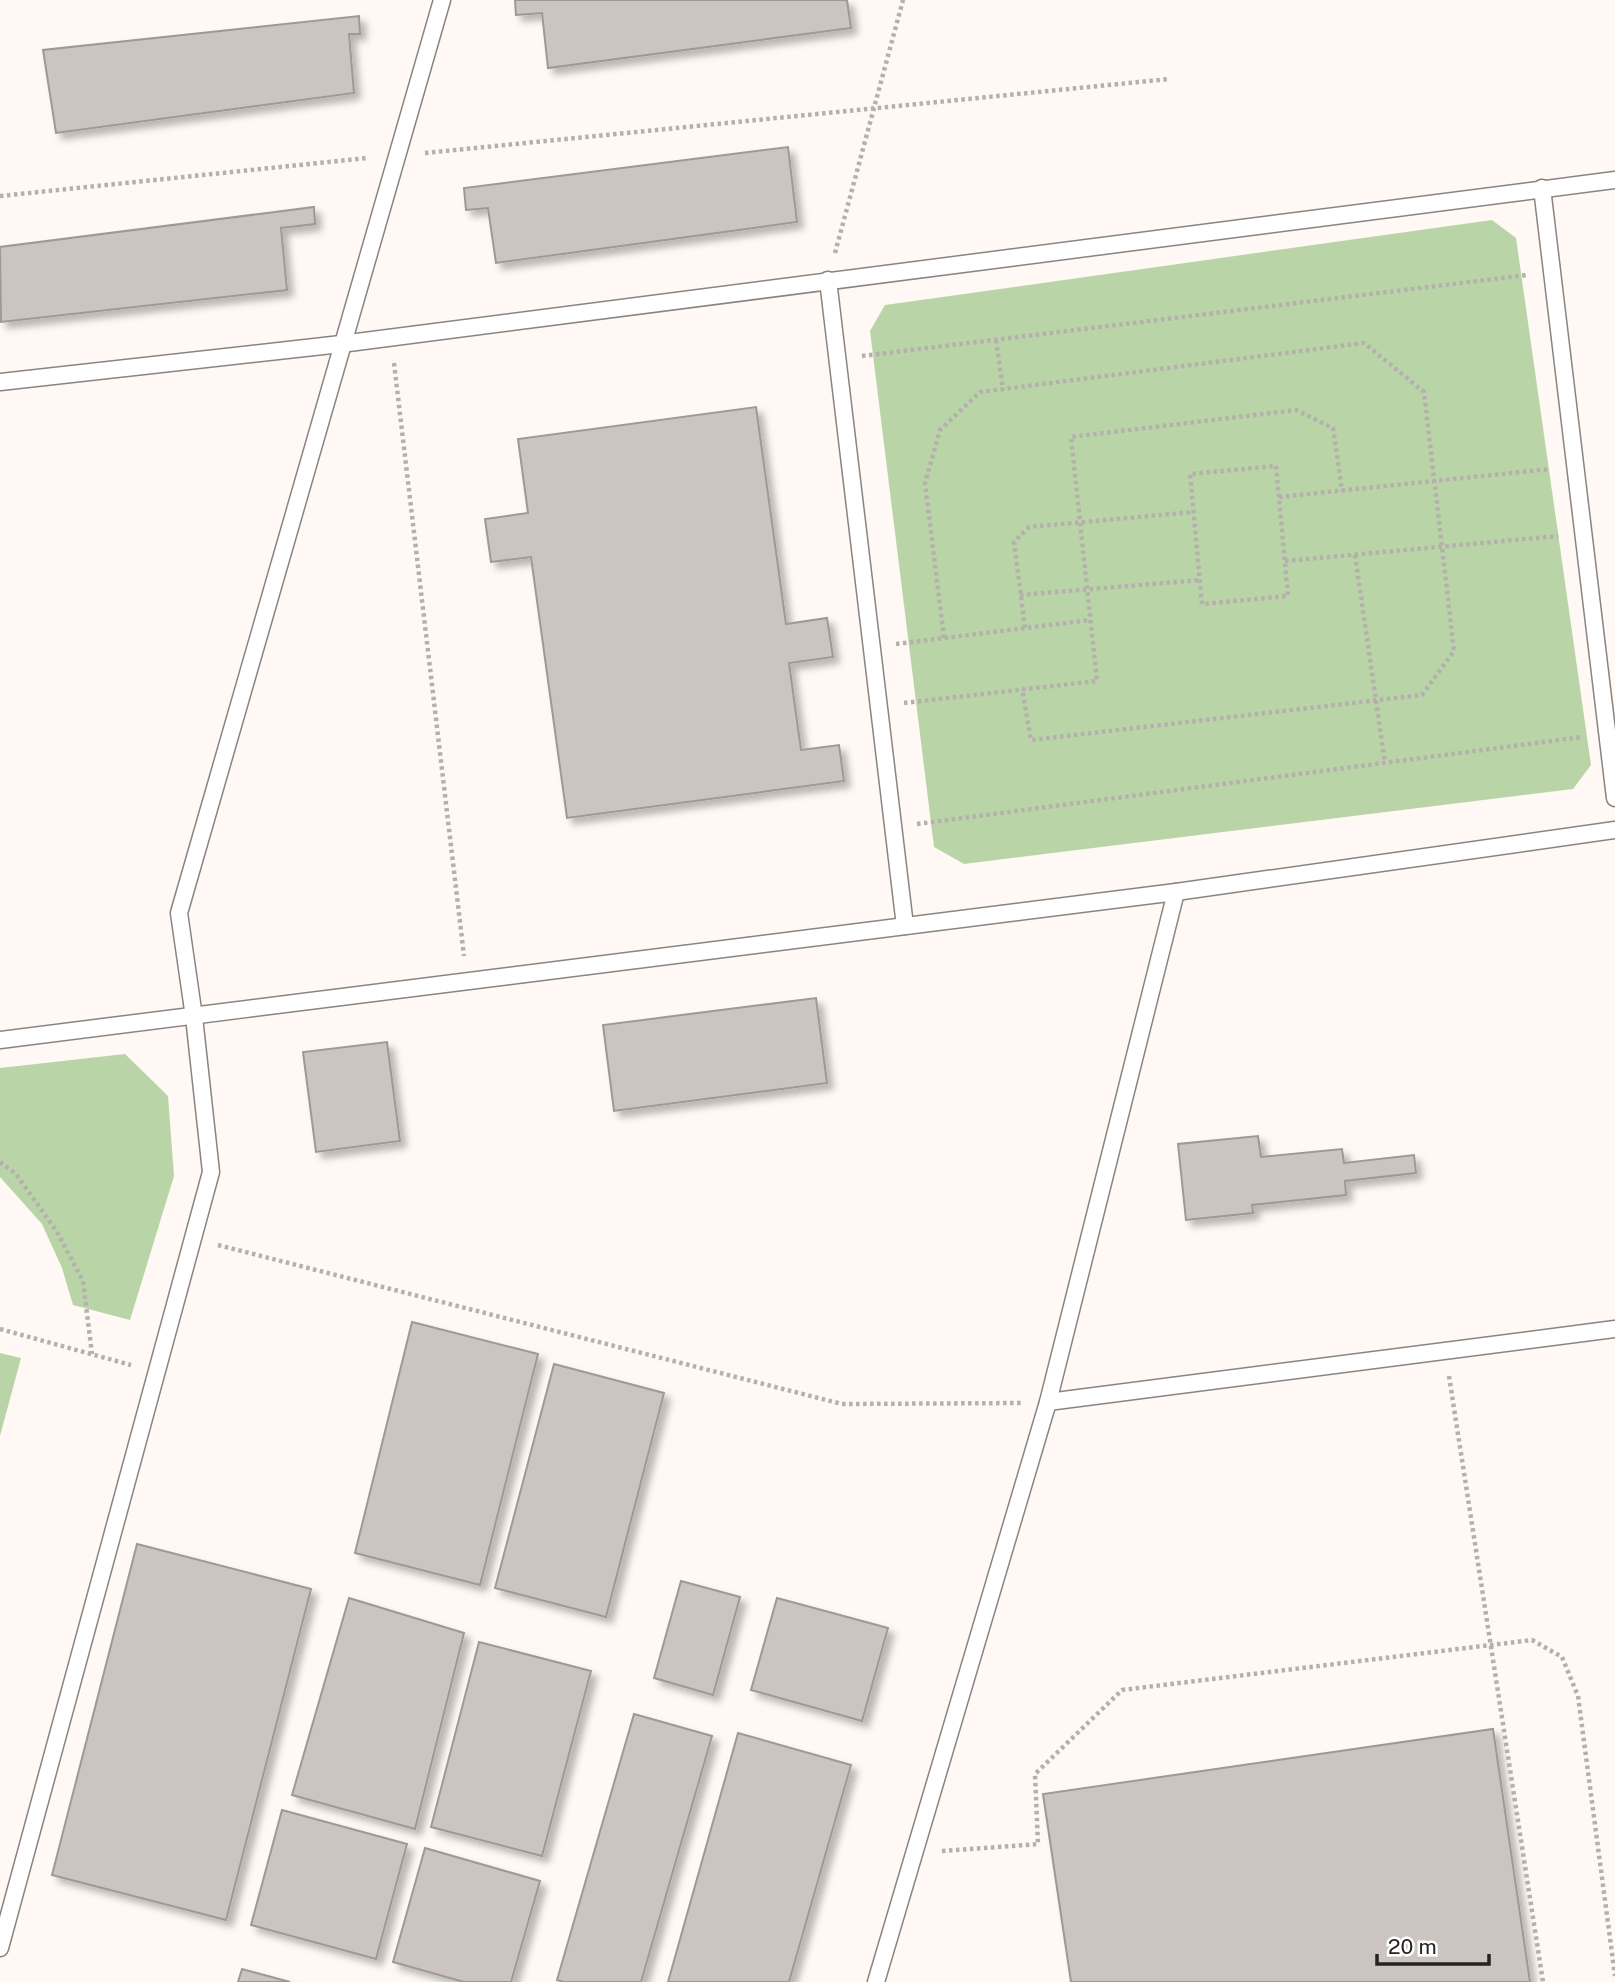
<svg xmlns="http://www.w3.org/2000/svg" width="1615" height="1982" font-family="'Public Sans',sans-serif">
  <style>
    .green { fill: #b9d5a8 }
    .building { fill: #cbc4c0; stroke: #9f9894; stroke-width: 2; filter: url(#shadow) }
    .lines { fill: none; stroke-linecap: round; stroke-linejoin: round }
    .service-casing { stroke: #8a8481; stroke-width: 19 }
    .path { stroke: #b6b0ad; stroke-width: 4.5; stroke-dasharray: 3.5 3.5; stroke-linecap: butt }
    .service { stroke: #fff; stroke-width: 16 }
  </style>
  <defs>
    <filter id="shadow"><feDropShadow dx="6" dy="6" stdDeviation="3.5" flood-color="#0004"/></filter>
  </defs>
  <rect width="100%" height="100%" fill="#fff8f4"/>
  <!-- green -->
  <g class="green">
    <polygon points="1492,220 1516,238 1591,765 1573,789 964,864 934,847 870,331 885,305"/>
    <polygon points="125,1054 168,1096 174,1176 130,1320 73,1305 62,1268 42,1224 0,1177 0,1068"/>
    <polygon points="0,1353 21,1358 0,1436"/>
  </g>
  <!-- building -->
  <g class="building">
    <polygon points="515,0 847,0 851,28 548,68 542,13 516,15"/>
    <polygon points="359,16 360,34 349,34 354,93 56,133 43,50"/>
    <polygon points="788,147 797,222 496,263 488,208 466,210 464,188"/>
    <polygon points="314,207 315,224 281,228 287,290 1,322 0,247"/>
    <polygon points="756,407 786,624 827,618 833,657 789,663 801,750 839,745 844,781 567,818 531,557 491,562 485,519 528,513 518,439"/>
    <polygon points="816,998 827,1083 614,1111 603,1025"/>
    <polygon points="387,1042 400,1141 316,1152 303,1052"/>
    <polygon points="1258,1136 1261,1157 1342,1149 1344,1163 1414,1155 1416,1173 1345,1181 1346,1195 1252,1205 1253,1213 1186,1220 1178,1144"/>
    <polygon points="412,1322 538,1354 480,1585 355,1553"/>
    <polygon points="554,1364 664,1393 606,1617 495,1588"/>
    <polygon points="137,1544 311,1589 226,1920 52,1875"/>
    <polygon points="681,1581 740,1597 713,1695 654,1678"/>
    <polygon points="349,1598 464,1633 415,1829 292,1795"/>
    <polygon points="777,1598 888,1628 862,1721 751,1690"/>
    <polygon points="479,1642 591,1671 542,1856 431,1827"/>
    <polygon points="634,1714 712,1736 641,1982 564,1982 557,1980"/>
    <polygon points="1493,1729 1530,1982 1071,1982 1043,1794"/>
    <polygon points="738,1733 851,1765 789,1982 668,1982"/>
    <polygon points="282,1810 407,1844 376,1959 251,1925"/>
    <polygon points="425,1848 540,1881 511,1982 464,1982 393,1962"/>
    <polygon points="242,1969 290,1982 238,1982"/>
  </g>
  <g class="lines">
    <!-- service casing -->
    <g class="service-casing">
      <g id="service">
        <polyline points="1542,188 1615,798"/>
        <polyline points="828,280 905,926"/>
        <polyline points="0,382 341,344 1615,180"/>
        <polyline points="0,1040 1176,892 1615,830"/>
        <polyline points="1048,1402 1615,1329"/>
        <polyline points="0,1948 211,1172 194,1017 179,913 442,0"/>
        <polyline points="876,1982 1048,1402 1176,892"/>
      </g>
    </g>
    <!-- path -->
    <g class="path">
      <polyline points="425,153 1169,79"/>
      <polyline points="0,196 367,158"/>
      <polyline points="835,253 903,0"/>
      <polyline points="996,340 1003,390"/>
      <polyline points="862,356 1527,275"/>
      <polyline points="394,363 464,956"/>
      <polygon points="1276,466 1288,596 1202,604 1190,474"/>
      <polyline points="1279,497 1550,469"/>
      <polyline points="1355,555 1385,763"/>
      <polyline points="1285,561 1558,536"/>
      <polyline points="1020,595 1200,580"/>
      <polyline points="1025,628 1014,542 1029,527 1194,512"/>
      <polyline points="944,638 925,483 940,430 980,392 1364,343 1424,392 1454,651 1422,695 1031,740 1022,689"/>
      <polyline points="896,644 1090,620"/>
      <polyline points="904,703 1097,681 1071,437 1296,410 1333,428 1342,491"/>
      <polyline points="917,824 1582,737"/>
      <polyline points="0,1162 16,1174 57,1232 83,1281 92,1354"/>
      <polyline points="218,1245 842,1404 1022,1403"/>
      <polyline points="0,1329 131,1365"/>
      <polyline points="1449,1376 1543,1982"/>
      <polyline points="942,1851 1038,1844 1035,1774 1122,1690 1532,1640 1562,1657 1578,1696 1615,1976"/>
    </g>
    <!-- service -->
    <use href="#service" class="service"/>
  </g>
  <!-- scale -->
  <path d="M1377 1954v10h112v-10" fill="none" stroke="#252322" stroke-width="3.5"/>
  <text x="1388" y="1954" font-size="21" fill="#252322" stroke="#ffffff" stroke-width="5" paint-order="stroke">20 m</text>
</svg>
